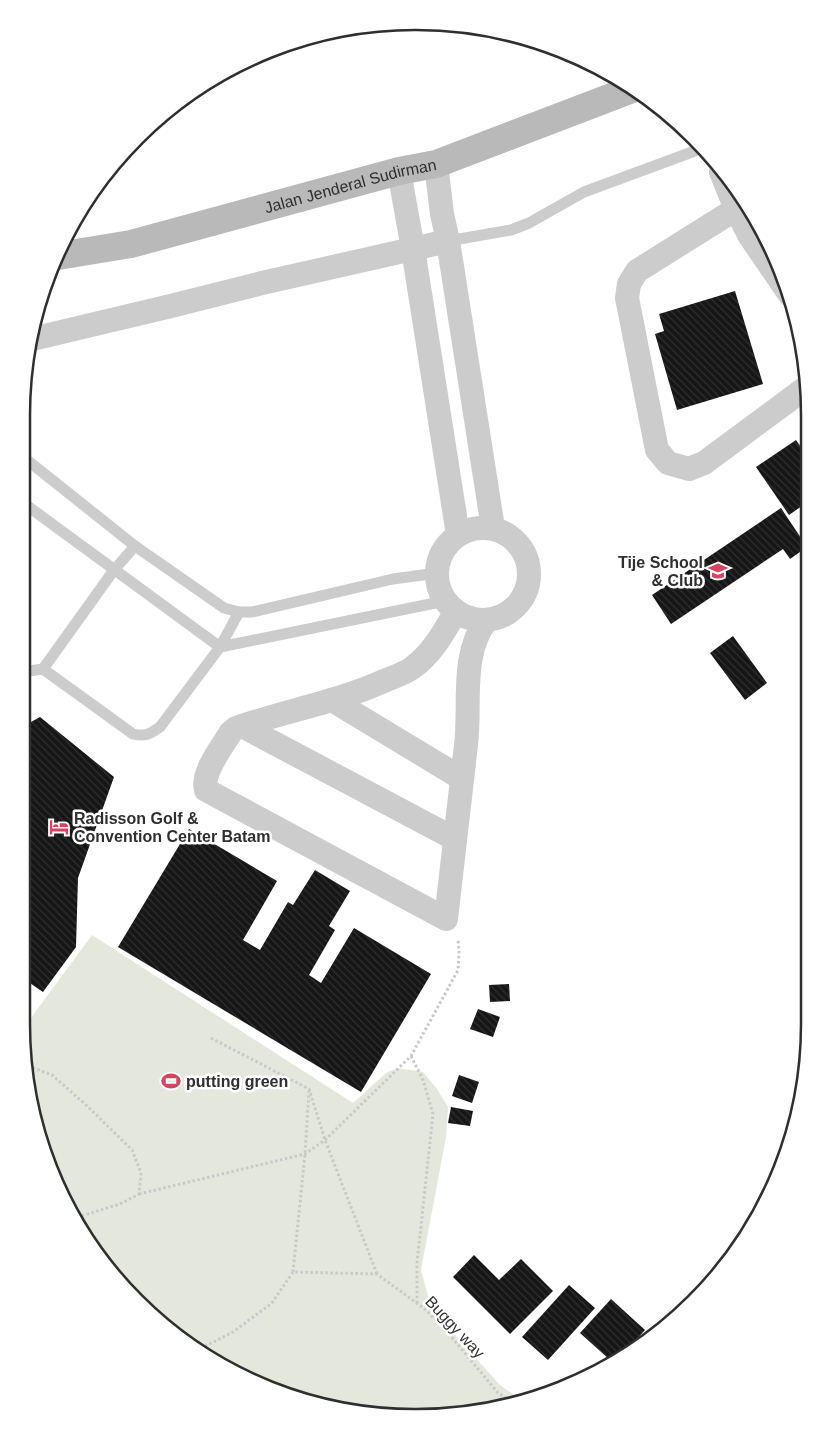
<svg xmlns="http://www.w3.org/2000/svg" width="831" height="1439" font-family="Helvetica,sans-serif">
  <style>
    .green { fill: #e4e8dc }
    .building { fill: url(#building-back-hatch) }
    .lines { fill: none; stroke-linecap: round; stroke-linejoin: round }
    .path { stroke: #c9c9c9; stroke-width: 3; stroke-dasharray: 2.5 2.5; stroke-linecap: butt }
    .lane { stroke: #ccc; stroke-width: 11 }
    .street { stroke: #ccc; stroke-width: 24 }
    .secondary { stroke: #b9b9b9; stroke-width: 28 }
    .labels { text-anchor: middle; dominant-baseline: central; stroke-width: 5; stroke-linejoin: round; paint-order: stroke }
    .street-label { font-size: 16px; fill: #2f2f2f; stroke: #fff }
    .poi-label { font-size: 16px; font-weight: bold; fill: #2f2f2f; stroke: #fff; text-anchor: start }
    .rim { fill: none; stroke: #2f2f2f; stroke-width: 2.5 }
  </style>
  <defs>
    <pattern id="building-back-hatch" width="6" height="6" patternUnits="userSpaceOnUse" patternTransform="scale(1.25)"><rect width="6" height="6" fill="#161616"/><path d="M-1 5l2 2M0 0l6 6M5-1l2 2" fill="none" stroke="#303030"/></pattern>
  </defs>
  <rect width="100%" height="100%" fill="#fff"/>
  <!-- green -->
  <polygon class="green" points="92,935 353,1103 386,1073 397,1068 423,1072 437,1089 448,1107 446,1137 421,1270 429,1299 446,1325 500,1385 521,1400 416,1418 313,1404 196,1351 103,1263 42,1150 22,1030"/>
  <!-- building -->
  <g class="building">
    <polygon points="735,291 763,384 677,410 655,334 664,331 659,314"/>
    <polygon points="796,440 809,459 809,501 789,515 756,467"/>
    <polygon points="781,508 807,547 790,559 783,549 671,624 652,595"/>
    <polygon points="733,636 767,683 745,700 710,653"/>
    <polygon points="40,717 114,777 78,878 76,947 43,992 21,977 22,727"/>
    <polygon points="189,829 277,881 243,940 260,950 288,902 293,905 315,870 350,891 329,926 335,930 309,975 321,983 354,928 431,974 361,1092 118,947"/>
    <polygon points="509,984 510,1001 490,1002 489,985"/>
    <polygon points="478,1009 500,1017 493,1037 470,1029"/>
    <polygon points="459,1075 479,1082 472,1103 452,1096"/>
    <polygon points="451,1107 473,1111 470,1126 448,1123"/>
    <polygon points="474,1255 499,1280 521,1259 553,1291 510,1334 453,1277"/>
    <polygon points="569,1285 595,1308 548,1360 522,1337"/>
    <polygon points="611,1299 645,1330 624,1353 610,1360 580,1333"/>
    <polygon points="652,1328 658,1334 656,1336 634,1348"/>
  </g>
  <g class="lines">
    <!-- path -->
    <g class="path">
      <polyline points="211,1038 309,1089 325,1140 377,1274"/>
      <polyline points="411,1056 423,1080 433,1114 417,1263 417,1303"/>
      <polyline points="28,1066 52,1075 85,1104 132,1150 141,1173 139,1194 120,1204 78,1217"/>
      <polyline points="139,1194 305,1154 325,1140 411,1056 458,970 459,952 458,939"/>
      <polyline points="293,1272 305,1154 309,1091"/>
      <polyline points="196,1351 233,1332 272,1303 293,1272 377,1274 426,1310 449,1334 498,1393 512,1402"/>
    </g>
    <!-- lane -->
    <g class="lane">
      <polyline points="448,241 511,230 529,223 584,192 703,148"/>
      <polyline points="22,456 135,546 224,608 239,612 252,612 393,579 437,573"/>
      <polyline points="22,502 220,647 445,601"/>
      <polyline points="43,669 114,570 135,546"/>
      <path d="M22,670L29,671L43,669L133,734C146,737 150,734 160,727L220,647L239,612"/>
    </g>
    <!-- street -->
    <g class="street">
      <polyline points="436,164 442,214 448,241 493,528"/>
      <polyline points="399,171 413,249 458,535"/>
      <polyline points="721,172 736,209 749,235 790,295"/>
      <polyline points="747,205 736,209 637,271 629,284 627,298 657,450 668,463 689,469 704,463 808,386"/>
      <polyline points="32,339 171,306 262,283 448,241"/>
      <circle cx="483" cy="574" r="46"/>
      <path d="M456,611C444,632 432,654 412,668C404,674 393,677 384,681C337,702 285,711 236,728L231,732C222,747 201,773 206,790L446,919C453,861 459,803 466,745C471,705 460,653 487,620"/>
      <polyline points="332,700 461,778"/>
      <polyline points="242,726 455,839"/>
    </g>
    <!-- secondary -->
    <path class="secondary" id="s1" d="M58,256L131,244L399,171L436,164L635,88"/>
  </g>
  <!-- icons -->
  <defs>
    <g id="school-bare" transform="scale(1.5)"><path d="M0-5L7-2L0 1L-7-2ZM-4 1L0 2.5L4 1V4Q0 6-4 4Z" fill="#d34561" stroke="#fff" stroke-width="2.5" paint-order="stroke"/></g>
    <g id="hotel-bare" transform="scale(1.5)"><path d="M-6-4.5h1.5V1H6V5H4.5V3h-9V5H-6ZM-4 0a1.8 1.8 0 1 1 3.6 0ZM.5 0V-2.5h3Q6-2.5 6 0Z" fill="#d34561" stroke="#fff" stroke-width="2.5" paint-order="stroke"/></g>
    <g id="stadium-bare" transform="scale(1.5)"><path d="M0-5a6.5 5 0 1 0 0 10a6.5 5 0 1 0 0-10ZM-3.5-1.8h7v3.6h-7Z" fill="#d34561" stroke="#fff" stroke-width="2.5" paint-order="stroke"/></g>
  </defs>
  <g fill-rule="evenodd">
    <use href="#school-bare" x="718" y="571"/>
    <use href="#hotel-bare" x="59" y="827"/>
    <use href="#stadium-bare" x="171" y="1081"/>
  </g>
  <g class="labels">
    <!-- street labels -->
    <g class="street-label">
      <text stroke="none"><textPath href="#s1" startOffset="301">Jalan Jenderal Sudirman</textPath></text>
      <text transform="translate(455 1327) rotate(47)">Buggy way</text>
    </g>
    <!-- poi labels -->
    <g class="poi-label">
      <text x="703" y="562" text-anchor="end">Tije School<tspan x="703" dy="18">&amp; Club</tspan></text>
      <text x="74" y="818">Radisson Golf &amp;<tspan x="74" dy="18">Convention Center Batam</tspan></text>
      <text x="186" y="1081">putting green</text>
    </g>
  </g>
  <!-- crop -->
  <path d="M0 0H831V1439H0ZM415 30H416A385 385 0 0 1 801 415V1024A385 385 0 0 1 416 1409H415A385 385 0 0 1 30 1024V415A385 385 0 0 1 415 30Z" fill="#fff" fill-rule="evenodd"/>
  <path class="rim" d="M415 30H416A385 385 0 0 1 801 415V1024A385 385 0 0 1 416 1409H415A385 385 0 0 1 30 1024V415A385 385 0 0 1 415 30Z"/>
</svg>
